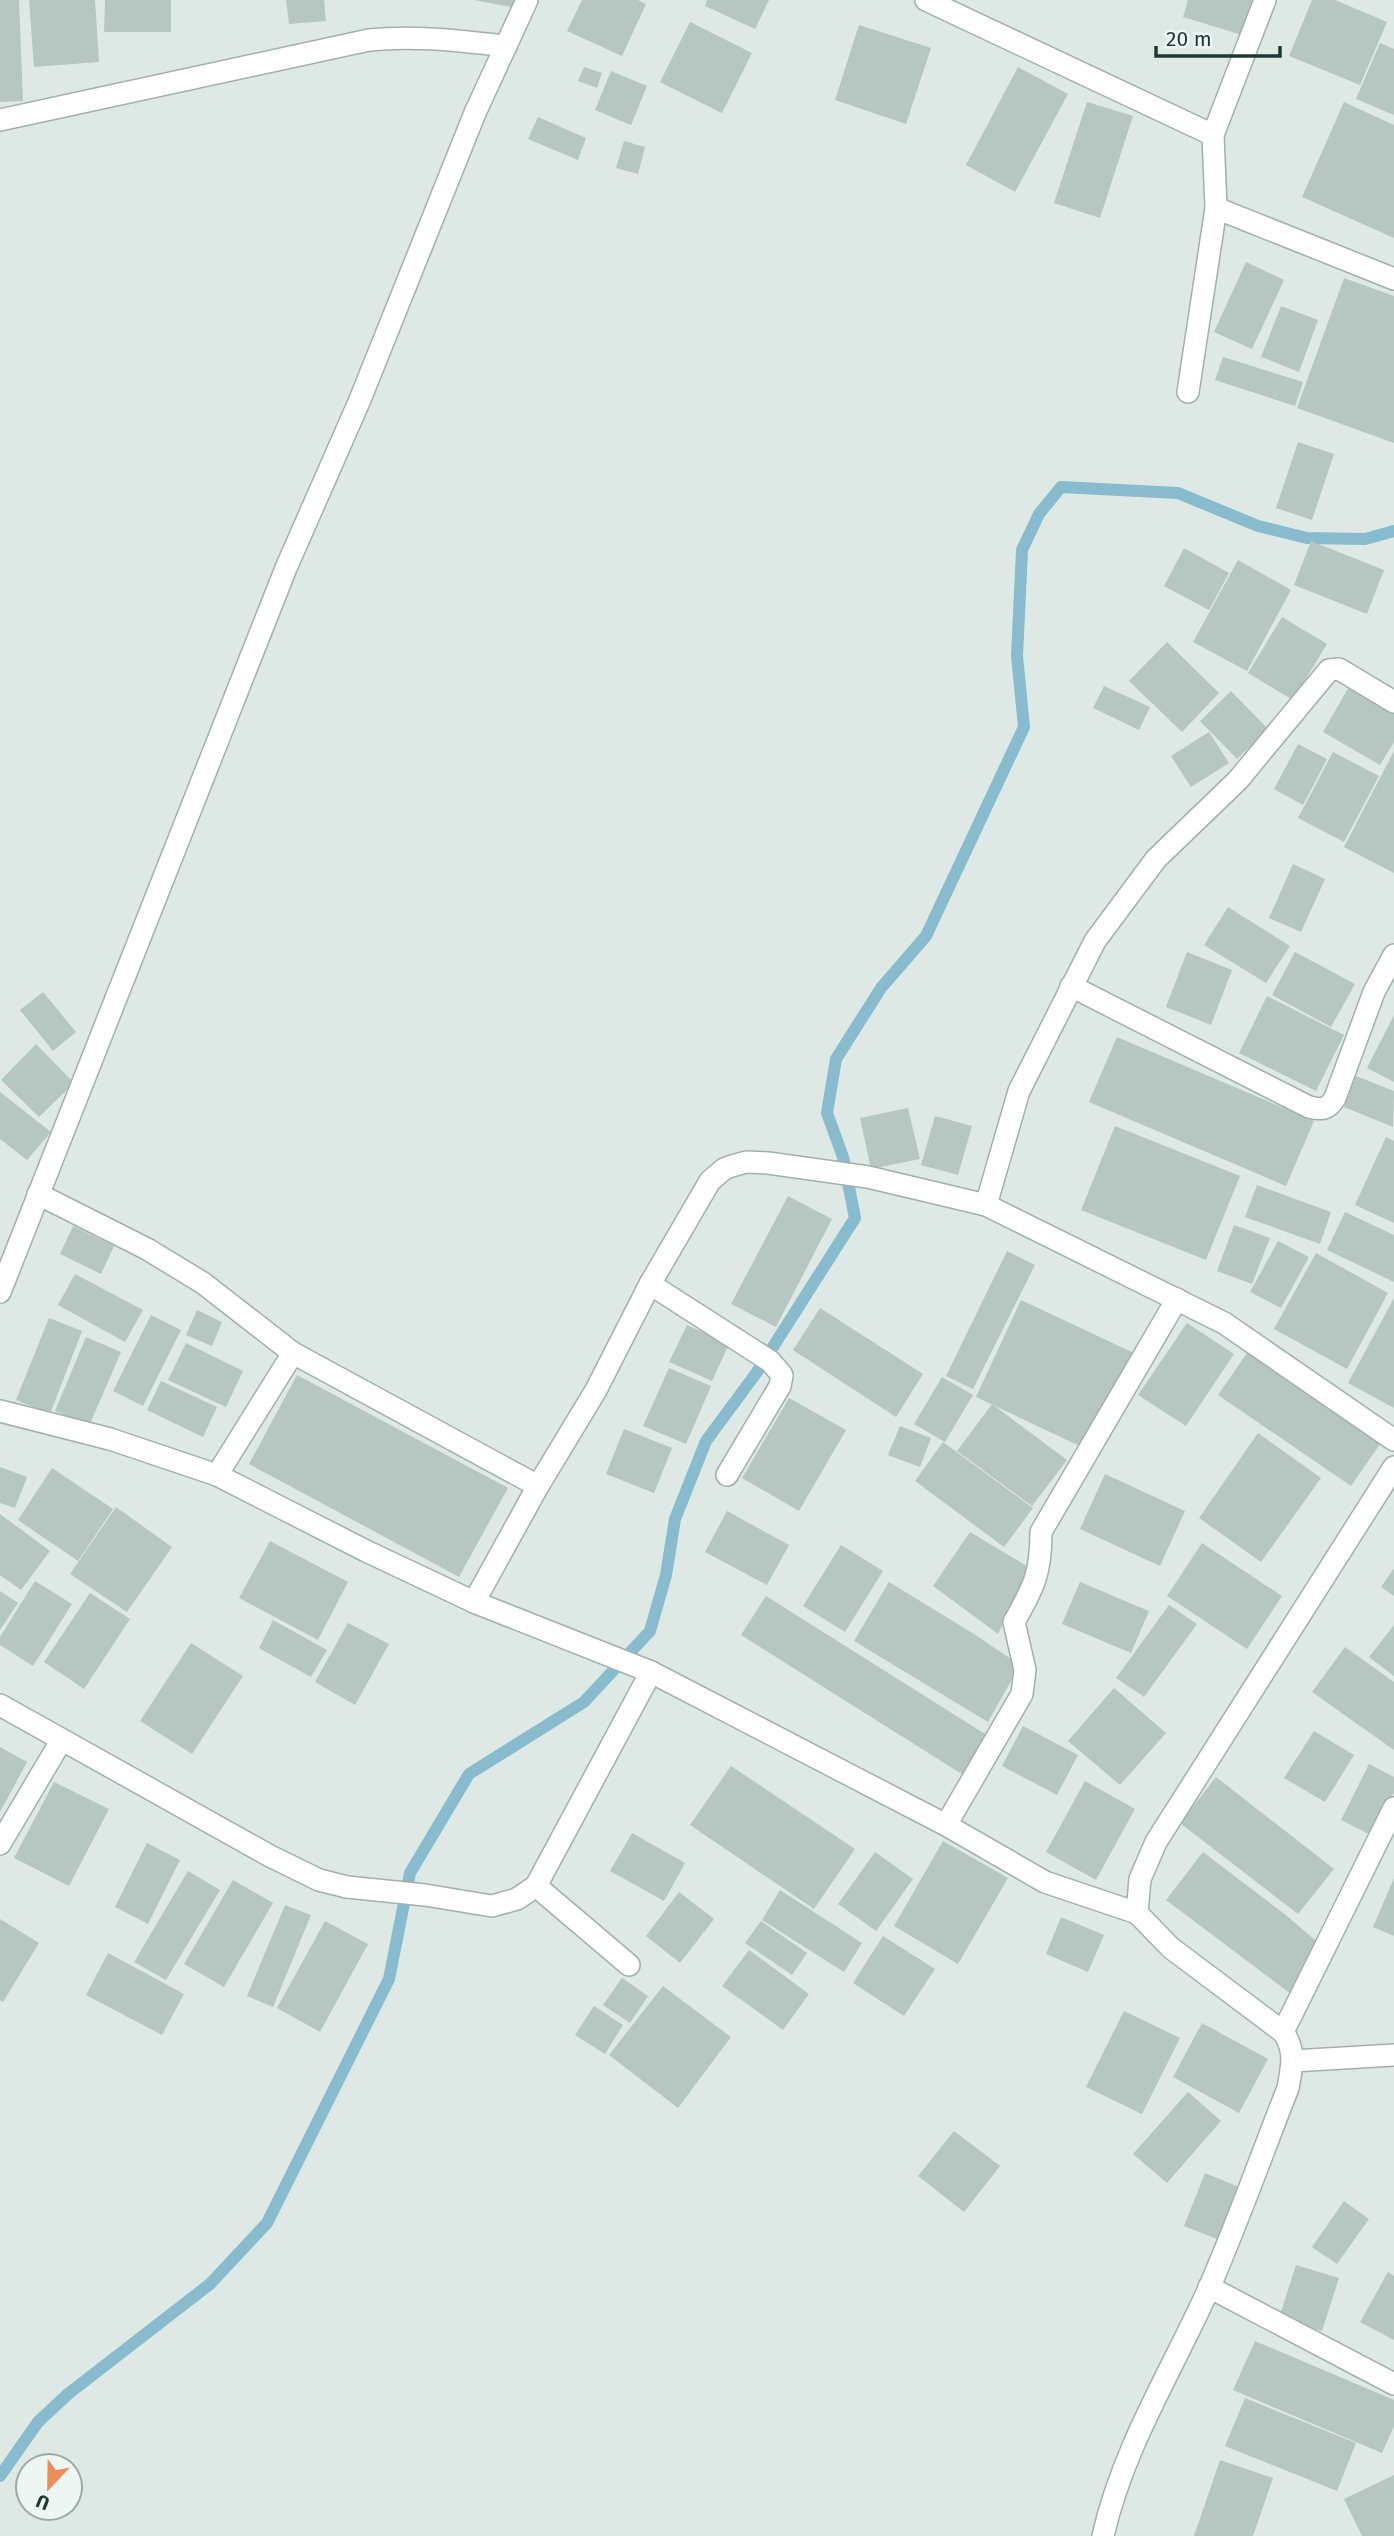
<svg xmlns="http://www.w3.org/2000/svg" width="1394" height="2536" font-family="'Fira Sans',sans-serif">
  <style>
    .lines { fill: none; stroke-linecap: round; stroke-linejoin: round }
    .stream { stroke: #87bbcd; stroke-width: 12 }
    .building { fill: #b6c6c1 }
    .minor-casing { stroke: #a1b0ac; stroke-width: 24 }
    .minor { stroke: #fff; stroke-width: 21 }
  </style>
  <rect width="100%" height="100%" fill="#dee9e5"/>
  <g class="lines">
    <!-- stream -->
    <polyline class="stream" points="0,2476 38,2422 68,2394 210,2284 267,2223 389,1979 410,1873 469,1774 584,1702 650,1631 666,1575 675,1519 706,1441 757,1372 855,1218 843,1157 827,1113 836,1059 881,988 926,936 1024,727 1017,656 1022,550 1039,514 1061,487 1178,493 1258,526 1307,538 1365,539 1394,531"/>
  </g>
  <!-- building -->
  <g class="building">
    <polygon points="0,0 19,0 23,101 0,102"/>
    <polygon points="29,0 95,0 99,62 34,67"/>
    <polygon points="105,0 171,0 171,32 104,32"/>
    <polygon points="286,0 324,0 326,21 289,24"/>
    <polygon points="474,0 515,0 512,7"/>
    <polygon points="582,0 638,0 646,4 622,56 567,31"/>
    <polygon points="707,0 769,0 755,29 705,6"/>
    <polygon points="1188,0 1252,0 1242,35 1183,17"/>
    <polygon points="1312,0 1335,0 1387,22 1360,85 1289,56"/>
    <polygon points="690,22 752,53 722,113 660,82"/>
    <polygon points="859,25 931,48 906,124 835,100"/>
    <polygon points="1380,43 1394,49 1394,115 1356,99"/>
    <polygon points="584,67 602,73 597,88 578,81"/>
    <polygon points="1018,67 1068,94 1015,192 966,165"/>
    <polygon points="611,71 647,86 631,125 595,110"/>
    <polygon points="1087,102 1133,116 1100,218 1054,203"/>
    <polygon points="1344,102 1394,125 1394,238 1302,197"/>
    <polygon points="538,117 586,138 578,160 528,139"/>
    <polygon points="624,141 645,147 638,174 616,168"/>
    <polygon points="1246,262 1284,280 1252,349 1214,332"/>
    <polygon points="1344,278 1394,296 1394,443 1297,408"/>
    <polygon points="1281,306 1318,320 1299,372 1261,357"/>
    <polygon points="1223,357 1303,382 1295,406 1215,380"/>
    <polygon points="1298,442 1334,454 1312,520 1276,508"/>
    <polygon points="1311,541 1384,570 1367,614 1294,585"/>
    <polygon points="1184,548 1229,573 1209,610 1164,586"/>
    <polygon points="1238,560 1291,590 1247,671 1193,642"/>
    <polygon points="1282,617 1327,644 1293,700 1248,673"/>
    <polygon points="1167,642 1219,693 1182,732 1129,681"/>
    <polygon points="1350,685 1394,711 1394,742 1380,765 1323,732"/>
    <polygon points="1104,686 1150,707 1139,730 1093,708"/>
    <polygon points="1231,691 1268,729 1237,759 1200,721"/>
    <polygon points="1209,732 1229,763 1191,787 1171,756"/>
    <polygon points="1298,744 1327,759 1303,805 1274,789"/>
    <polygon points="1394,751 1394,873 1344,847"/>
    <polygon points="1333,752 1379,776 1344,842 1298,818"/>
    <polygon points="1293,864 1325,879 1301,932 1269,918"/>
    <polygon points="1228,907 1290,946 1266,983 1204,945"/>
    <polygon points="1187,952 1232,970 1211,1025 1166,1007"/>
    <polygon points="1295,952 1355,984 1331,1027 1272,995"/>
    <polygon points="43,992 76,1032 53,1051 20,1010"/>
    <polygon points="1267,996 1344,1035 1316,1091 1239,1053"/>
    <polygon points="1394,1015 1394,1082 1367,1068"/>
    <polygon points="1117,1037 1314,1121 1286,1186 1089,1102"/>
    <polygon points="36,1044 74,1083 39,1117 1,1080"/>
    <polygon points="1356,1076 1394,1091 1393,1127 1344,1107"/>
    <polygon points="0,1092 51,1132 27,1160 0,1139"/>
    <polygon points="908,1108 920,1159 871,1169 860,1118"/>
    <polygon points="935,1116 972,1126 958,1175 921,1165"/>
    <polygon points="1115,1126 1240,1176 1206,1260 1081,1210"/>
    <polygon points="1386,1137 1394,1141 1394,1223 1355,1205"/>
    <polygon points="1257,1185 1331,1212 1320,1244 1245,1217"/>
    <polygon points="788,1196 832,1219 776,1327 731,1304"/>
    <polygon points="1345,1212 1394,1235 1394,1282 1327,1250"/>
    <polygon points="1234,1225 1270,1238 1252,1284 1217,1271"/>
    <polygon points="73,1226 114,1246 101,1274 60,1254"/>
    <polygon points="1278,1241 1309,1257 1281,1308 1250,1292"/>
    <polygon points="1007,1251 1035,1265 973,1389 946,1376"/>
    <polygon points="1316,1253 1388,1293 1347,1369 1274,1329"/>
    <polygon points="75,1274 143,1310 125,1342 58,1305"/>
    <polygon points="1394,1298 1394,1408 1348,1383"/>
    <polygon points="1021,1300 1136,1354 1084,1448 976,1397"/>
    <polygon points="820,1308 923,1374 896,1417 793,1350"/>
    <polygon points="197,1310 222,1322 212,1346 186,1335"/>
    <polygon points="151,1315 181,1330 143,1406 113,1391"/>
    <polygon points="49,1318 82,1331 50,1414 16,1400"/>
    <polygon points="1187,1323 1234,1354 1186,1426 1138,1395"/>
    <polygon points="687,1325 729,1344 712,1381 669,1362"/>
    <polygon points="86,1337 121,1352 89,1426 55,1411"/>
    <polygon points="186,1343 243,1371 226,1407 168,1380"/>
    <polygon points="1247,1353 1380,1444 1351,1486 1218,1395"/>
    <polygon points="669,1368 711,1386 686,1444 643,1426"/>
    <polygon points="297,1375 508,1488 459,1577 249,1464"/>
    <polygon points="942,1377 973,1395 945,1442 914,1424"/>
    <polygon points="161,1381 217,1407 203,1437 147,1410"/>
    <polygon points="789,1398 846,1430 799,1511 742,1478"/>
    <polygon points="992,1404 1067,1460 1032,1506 957,1451"/>
    <polygon points="900,1426 931,1438 920,1467 888,1455"/>
    <polygon points="624,1429 672,1448 654,1493 606,1474"/>
    <polygon points="1258,1433 1321,1478 1261,1562 1199,1518"/>
    <polygon points="943,1442 1033,1508 1004,1547 915,1481"/>
    <polygon points="0,1467 27,1477 15,1508 0,1503"/>
    <polygon points="52,1468 113,1509 78,1561 18,1520"/>
    <polygon points="1105,1474 1185,1511 1160,1566 1080,1529"/>
    <polygon points="116,1507 172,1547 127,1612 70,1574"/>
    <polygon points="727,1511 789,1545 767,1585 705,1552"/>
    <polygon points="0,1514 50,1551 21,1590 0,1575"/>
    <polygon points="970,1532 1032,1569 998,1634 933,1586"/>
    <polygon points="270,1541 348,1582 318,1640 239,1598"/>
    <polygon points="1202,1543 1282,1596 1247,1649 1167,1596"/>
    <polygon points="841,1545 883,1571 845,1632 803,1606"/>
    <polygon points="1394,1568 1394,1596 1381,1587"/>
    <polygon points="35,1581 72,1604 33,1666 0,1645 0,1637"/>
    <polygon points="889,1582 974,1634 1020,1665 988,1722 854,1641"/>
    <polygon points="1080,1582 1149,1611 1131,1653 1062,1624"/>
    <polygon points="0,1591 18,1603 0,1630"/>
    <polygon points="90,1593 130,1619 84,1689 44,1662"/>
    <polygon points="766,1596 993,1739 968,1778 741,1635"/>
    <polygon points="1169,1605 1197,1624 1144,1697 1116,1678"/>
    <polygon points="273,1620 327,1650 311,1677 259,1648"/>
    <polygon points="348,1623 389,1644 355,1705 315,1682"/>
    <polygon points="1394,1625 1394,1676 1369,1657"/>
    <polygon points="191,1643 243,1676 192,1754 140,1721"/>
    <polygon points="1345,1647 1394,1682 1394,1750 1312,1692"/>
    <polygon points="1114,1688 1166,1733 1120,1785 1068,1741"/>
    <polygon points="1023,1726 1078,1755 1057,1795 1002,1766"/>
    <polygon points="1314,1731 1354,1755 1325,1802 1284,1778"/>
    <polygon points="0,1747 27,1762 0,1812"/>
    <polygon points="1369,1764 1394,1777 1394,1792 1373,1836 1341,1820"/>
    <polygon points="731,1766 855,1849 814,1909 690,1825"/>
    <polygon points="1216,1777 1334,1869 1298,1914 1180,1823"/>
    <polygon points="1085,1781 1135,1809 1096,1880 1046,1852"/>
    <polygon points="54,1782 109,1809 69,1886 14,1858"/>
    <polygon points="632,1833 685,1863 664,1901 610,1871"/>
    <polygon points="943,1841 1008,1878 958,1964 894,1926"/>
    <polygon points="147,1843 180,1860 148,1924 115,1907"/>
    <polygon points="875,1852 913,1879 876,1931 838,1904"/>
    <polygon points="1203,1852 1287,1916 1322,1946 1295,1997 1166,1900"/>
    <polygon points="188,1871 220,1890 166,1980 134,1962"/>
    <polygon points="1394,1878 1394,1936 1373,1927"/>
    <polygon points="233,1880 273,1903 224,1987 184,1964"/>
    <polygon points="780,1890 862,1943 844,1972 762,1920"/>
    <polygon points="679,1892 714,1919 680,1963 646,1936"/>
    <polygon points="285,1905 311,1915 273,2007 247,1996"/>
    <polygon points="1061,1917 1104,1935 1088,1972 1046,1954"/>
    <polygon points="0,1919 39,1943 3,2002 0,2000"/>
    <polygon points="325,1921 368,1944 320,2032 277,2008"/>
    <polygon points="761,1921 807,1953 792,1975 745,1943"/>
    <polygon points="883,1936 935,1969 904,2016 853,1983"/>
    <polygon points="749,1950 809,1994 783,2030 722,1986"/>
    <polygon points="108,1953 184,1994 162,2035 86,1995"/>
    <polygon points="622,1978 648,1996 630,2023 603,2005"/>
    <polygon points="663,1986 731,2037 678,2108 609,2055"/>
    <polygon points="594,2006 623,2025 605,2054 575,2035"/>
    <polygon points="1124,2011 1180,2038 1142,2114 1086,2087"/>
    <polygon points="1202,2023 1268,2059 1239,2113 1173,2077"/>
    <polygon points="1188,2092 1221,2121 1167,2183 1133,2154"/>
    <polygon points="954,2131 1000,2166 964,2212 918,2176"/>
    <polygon points="1205,2173 1239,2187 1217,2239 1184,2226"/>
    <polygon points="1344,2201 1369,2219 1337,2264 1312,2247"/>
    <polygon points="1296,2265 1339,2278 1322,2331 1279,2318"/>
    <polygon points="1388,2272 1394,2276 1394,2340 1360,2322"/>
    <polygon points="1255,2341 1394,2400 1394,2426 1382,2453 1233,2390"/>
    <polygon points="1245,2398 1356,2443 1337,2491 1225,2446"/>
    <polygon points="1220,2460 1273,2478 1253,2536 1194,2536"/>
    <polygon points="1394,2475 1394,2536 1362,2536 1344,2499"/>
  </g>
  <g class="lines">
    <!-- minor casing -->
    <g class="minor-casing">
      <g id="minor">
        <polyline points="926,0 1213,135"/>
        <polyline points="1265,0 1213,135 1216,208 1394,279"/>
        <path d="M0,120L369,40C415,35 460,41 506,46"/>
        <polyline points="1188,392 1216,208"/>
        <polyline points="1394,702 1339,669 1329,670 1238,780 1156,859 1095,941 1019,1091 986,1205 1224,1323 1394,1440"/>
        <path d="M1071,986L1309,1107C1321,1110 1328,1110 1335,1098L1374,992L1394,955"/>
        <polyline points="38,1194 147,1249 203,1283 293,1353 538,1486"/>
        <polyline points="650,1284 770,1361 782,1375 780,1386 727,1475"/>
        <polyline points="0,1292 286,568 359,402 475,113 527,0"/>
        <polyline points="0,1411 110,1439 217,1475 366,1551 474,1602 651,1672 946,1825 1045,1882 1137,1913"/>
        <polyline points="217,1475 293,1353"/>
        <polyline points="474,1602 538,1486 596,1390 650,1284 710,1181 724,1169 732,1166 746,1162 768,1163 868,1177 986,1205"/>
        <polyline points="0,1705 270,1856 319,1880 347,1887 425,1895 492,1906 517,1899 536,1886 651,1672"/>
        <path d="M946,1825L1022,1694L1025,1670L1014,1622C1034,1587 1041,1573 1041,1532L1177,1299"/>
        <polyline points="0,1844 61,1741"/>
        <polyline points="536,1886 629,1965"/>
        <polyline points="1283,2032 1394,1808"/>
        <polyline points="1293,2061 1394,2055"/>
        <polyline points="1209,2287 1394,2384"/>
        <path d="M1103,2536C1123,2447 1173,2369 1210,2286C1238,2221 1262,2154 1288,2088C1292,2066 1296,2050 1283,2032L1171,1948L1137,1913L1140,1879L1156,1842L1394,1467"/>
      </g>
    </g>
    <!-- minor -->
    <use href="#minor" class="minor"/>
  </g>
  <!-- north arrow -->
  <g transform="translate(49 2487) rotate(202)"><circle r="33" fill="#eef6f3" stroke="#9caaa7" stroke-width="2"/>
  <path d="M0-5L12 26L0 18L-12 26Z" fill="#ec8d58"/>
  <text y="-10" font-size="19" font-weight="bold" text-anchor="middle" fill="#203834">U</text>
  </g>
  <!-- scale -->
  <path d="M1156 46v10h124v-10" fill="none" stroke="#203834" stroke-width="3.5"/>
  <text x="1166" y="46" font-size="21" fill="#203834" stroke="#eef6f3" stroke-width="5" paint-order="stroke">20 m</text>
</svg>
